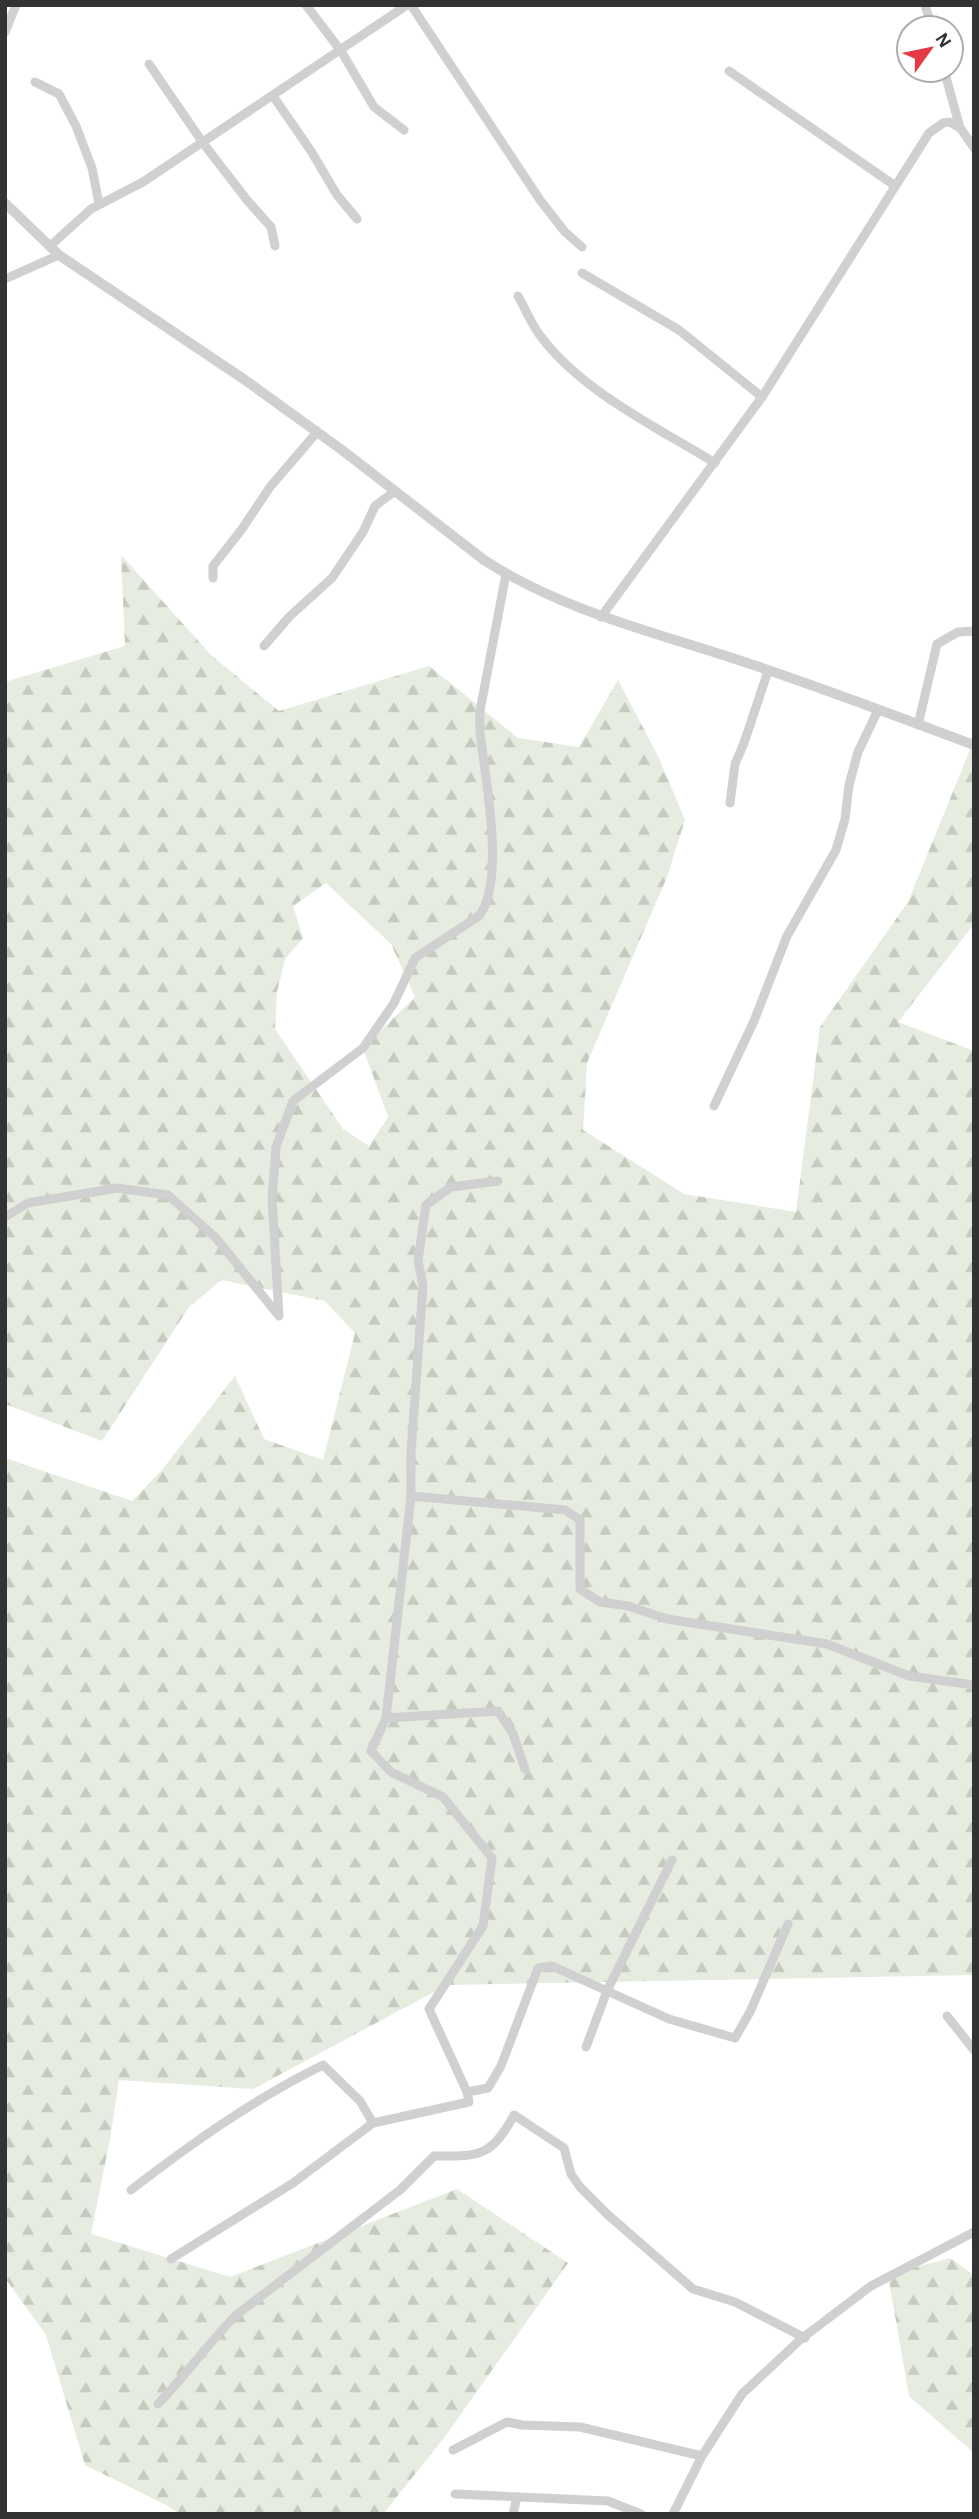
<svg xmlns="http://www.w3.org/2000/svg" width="979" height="2519" font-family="'Alegreya Sans',sans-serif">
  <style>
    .forest { fill: url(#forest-firs); fill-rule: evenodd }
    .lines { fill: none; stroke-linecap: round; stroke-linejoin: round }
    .minor { stroke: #d0d0d0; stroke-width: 9 }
    .tertiary { stroke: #d0d0d0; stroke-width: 10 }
  </style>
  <defs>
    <pattern id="forest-firs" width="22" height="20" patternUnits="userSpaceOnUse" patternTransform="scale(1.75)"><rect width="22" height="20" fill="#e6ecdf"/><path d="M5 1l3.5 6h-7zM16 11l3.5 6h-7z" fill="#c6cbc0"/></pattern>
  </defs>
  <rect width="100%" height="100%" fill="#fff"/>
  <!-- forest -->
  <g class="forest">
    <path d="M121,555L211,655L279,711L429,666L518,738L579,747L618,680L658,756L685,820L667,877L587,1063L583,1130L684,1194L796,1212L820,1027L908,902L974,740V924L898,1022L974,1051V1975L447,1985L253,2089L119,2080L110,2139L91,2234L230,2277L457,2189L568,2263L444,2438L383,2514H179L168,2506L85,2465L46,2335L5,2278V1458L132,1501L162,1470L235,1376L264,1439L323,1460L355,1333L325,1301L221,1280L189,1307L102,1441L5,1404V682L125,646ZM326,883L391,944L415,997L363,1048L388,1117L369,1146L343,1129L275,1029L277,992L285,959L303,938L293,906Z"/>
    <polygon points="950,2258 974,2275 974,2453 909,2396 888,2275"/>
  </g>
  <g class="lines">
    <!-- minor -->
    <g class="minor">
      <polyline points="306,5 341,51 374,107 404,130"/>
      <polyline points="411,5 540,200 565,232 582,247"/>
      <polyline points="925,5 932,28"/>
      <polyline points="5,32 16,5"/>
      <polyline points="149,64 203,143 247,200 271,227 275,246"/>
      <polyline points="944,70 960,128"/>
      <polyline points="729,71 894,185"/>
      <polyline points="35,82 59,94 76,126 92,168 99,204"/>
      <polyline points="273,96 311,151 337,195 357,219"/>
      <polyline points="50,246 91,209 143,182 407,5"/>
      <polyline points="582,273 679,330 762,397"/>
      <polyline points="5,279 59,255"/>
      <path d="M518,296C526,310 532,326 542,338C583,392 658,428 715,463"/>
      <polyline points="213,578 213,566 242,529 270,487 317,432"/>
      <polyline points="601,617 762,397 929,133 943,123 950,122 961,129 974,148"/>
      <polyline points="264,646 289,617 332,578 363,532 375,506 395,491"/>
      <polyline points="918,725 937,644 958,632 974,631"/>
      <polyline points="730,803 735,764 744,743 768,671"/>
      <polyline points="714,1106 754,1021 787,936 836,850 845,819 849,785 858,752 878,710"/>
      <path d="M5,1217L28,1203L117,1188L168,1195L216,1238L279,1316L272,1199L276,1147L293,1101L363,1048L394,1003L415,958L479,916C506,881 485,777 480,732V711L506,574"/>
      <polyline points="411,1496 565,1510 580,1520 580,1589 600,1602 628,1606 667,1619 827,1644 909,1676 974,1685"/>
      <polyline points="386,1718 498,1711 513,1734 525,1769"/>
      <polyline points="947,2016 974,2050"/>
      <polyline points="586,2047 607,1991 672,1860"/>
      <polyline points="467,2092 488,2088 501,2066 538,1968 552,1966 669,2019 735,2038 750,2012 788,1924"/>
      <path d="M131,2190C192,2143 254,2099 323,2065L360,2101L373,2123"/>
      <polyline points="171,2259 293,2183 373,2123 469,2102 467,2092 429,2009 483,1926 492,1858 443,1797 391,1772 371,1751 386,1718 411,1496 411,1453 423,1285 418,1261 426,1205 451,1187 498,1181"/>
      <path d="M158,2404C185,2376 208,2344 235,2316L400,2190L434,2156C478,2156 491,2158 514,2115L564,2148L571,2174L580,2187L607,2214L693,2289L735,2302L805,2338"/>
      <polyline points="453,2450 507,2422 522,2425 580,2427 702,2456"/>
      <polyline points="455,2494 608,2501 641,2514"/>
      <polyline points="513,2514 517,2497"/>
      <polyline points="673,2514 702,2456 742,2394 801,2339 871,2286 974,2232"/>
    </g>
    <!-- tertiary -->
    <path class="tertiary" d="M5,203L59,255L245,380L342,450L484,560C560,609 646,630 732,658C813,684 893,715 974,745"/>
  </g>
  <!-- border -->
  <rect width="979" height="2519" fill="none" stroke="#333333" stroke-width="14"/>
  <!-- north arrow -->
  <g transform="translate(930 49) rotate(57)"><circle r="33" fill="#ffffff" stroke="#adadad" stroke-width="2"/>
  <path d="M0-5L12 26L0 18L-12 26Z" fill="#e63946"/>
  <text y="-10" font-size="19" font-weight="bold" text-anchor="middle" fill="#333333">N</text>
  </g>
</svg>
